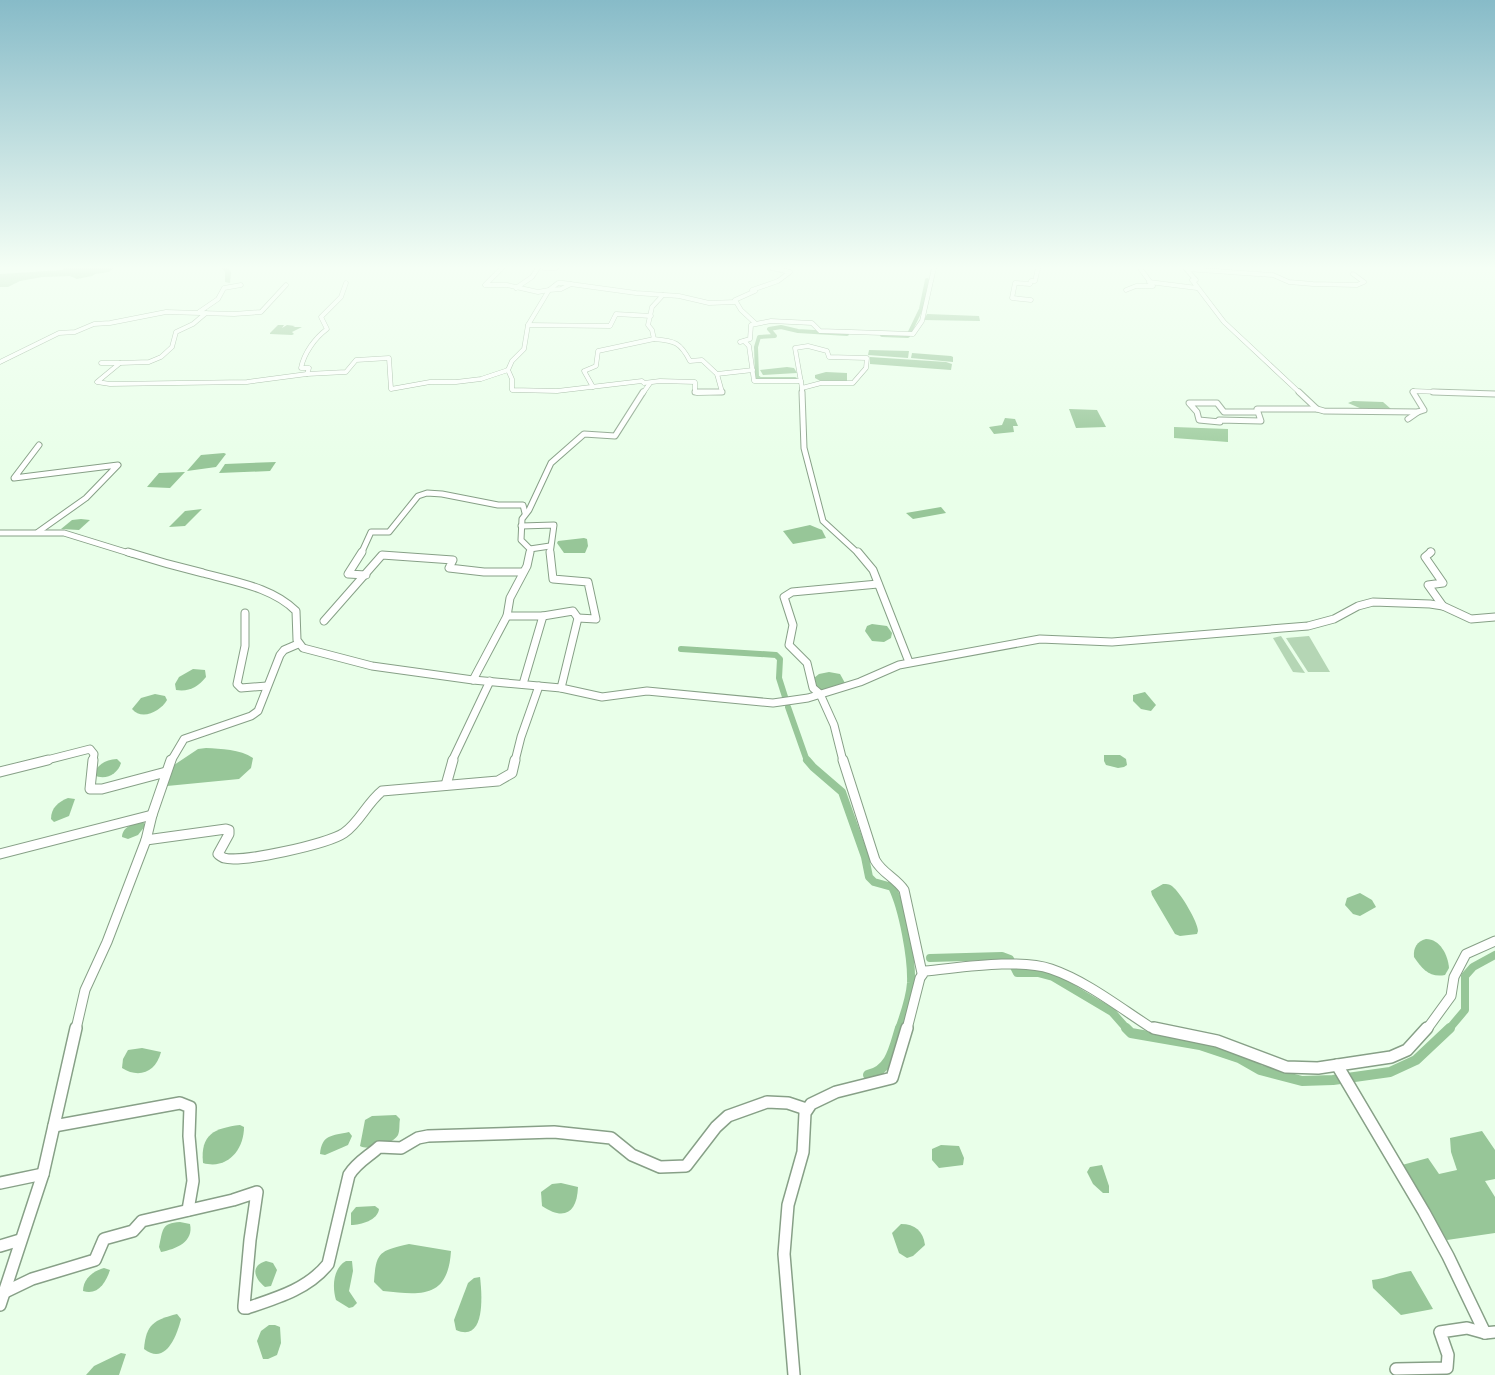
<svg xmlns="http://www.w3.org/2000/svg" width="1495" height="1375" font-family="Manrope,sans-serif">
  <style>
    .green { fill: #b5d6b5 }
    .forest { fill: #9ecc9e }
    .water { fill: #97c698 }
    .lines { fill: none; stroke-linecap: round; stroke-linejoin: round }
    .canal-far3 { stroke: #97c698; stroke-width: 4 }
    .canal-far2 { stroke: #97c698; stroke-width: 6 }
    .canal-far1 { stroke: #97c698; stroke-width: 8 }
    .canal { stroke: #97c698; stroke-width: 10 }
    .river { fill: #97c698; fill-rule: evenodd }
    .minor-far4-casing { stroke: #87a087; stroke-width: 5 }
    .minor-far3-casing { stroke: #87a087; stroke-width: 7 }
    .minor-far2-casing { stroke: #87a087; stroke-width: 9 }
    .minor-far1-casing { stroke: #87a087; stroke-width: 11 }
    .minor-casing { stroke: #87a087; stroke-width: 14 }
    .minor-far4 { stroke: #fff; stroke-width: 4 }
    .minor-far3 { stroke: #fff; stroke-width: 5 }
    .minor-far2 { stroke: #fff; stroke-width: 7 }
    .minor-far1 { stroke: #fff; stroke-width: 9 }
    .minor { stroke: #fff; stroke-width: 11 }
  </style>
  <rect width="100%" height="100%" fill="#e9ffe9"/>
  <!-- green -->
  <g class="green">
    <polygon points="1281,636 1305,673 1293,672 1273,638"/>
    <polygon points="1309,636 1330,672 1308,672 1286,638"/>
  </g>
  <!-- forest -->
  <g class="forest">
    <polygon points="65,268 114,268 109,272 95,274 92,276 77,279 70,276 42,277 20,281 8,287 0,287 0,274 62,270"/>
    <polygon points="1174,427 1228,429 1228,442 1174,438"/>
  </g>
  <!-- water -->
  <g class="water">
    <polygon points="927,314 979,316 980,321 924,320"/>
    <polygon points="278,325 284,325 282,328 287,325 295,326 293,327 302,327 292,332 294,334 292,335 270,334 270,333"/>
    <polygon points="869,350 909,351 908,358 868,355"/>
    <polygon points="912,353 951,356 953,357 953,362 911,358"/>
    <polygon points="870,357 946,362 952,364 951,370 870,364"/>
    <polygon points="787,367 794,368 797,373 763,375 760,370"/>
    <polygon points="826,372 847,373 847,381 822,382 815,378 815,375"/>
    <polygon points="1353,401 1383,402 1391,409 1362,409 1348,403"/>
    <polygon points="1069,409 1097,410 1106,427 1076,428"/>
    <polygon points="1005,418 1015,419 1018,426 1013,426 1014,432 994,434 989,427 1002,425"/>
    <polygon points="224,453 226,454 216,467 187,471 201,455"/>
    <polygon points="276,462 270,471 219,473 225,464"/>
    <polygon points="185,472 170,488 147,487 159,473"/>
    <polygon points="941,507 946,513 913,519 906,513"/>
    <polygon points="202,509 185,526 169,527 185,511"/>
    <polygon points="81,519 90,520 79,530 61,529 72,520"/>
    <polygon points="810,525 822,530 826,538 793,544 783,531"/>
    <polygon points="584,538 587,539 588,546 585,553 564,553 557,543 558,541"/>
    <polygon points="872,624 887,626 892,633 891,638 884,642 872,641 865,631 867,626"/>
    <path d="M193,669L205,670L206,677C198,687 189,692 176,690L175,684L179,677Z"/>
    <polygon points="829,672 840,674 845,683 821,690 815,685 814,678 819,674"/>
    <polygon points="1145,692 1156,705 1151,711 1141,709 1133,701 1133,695"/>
    <path d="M155,694L165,696L167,700C161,711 142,721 132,709L141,698Z"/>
    <path d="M206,748C221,749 240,749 253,758L251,768L239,779L167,786L166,784L174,765L198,749Z"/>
    <polygon points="1104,755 1120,755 1126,759 1127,765 1124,767 1118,768 1106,765 1104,761"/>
    <path d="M117,759L121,763C118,774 105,781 94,775V772C100,763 106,760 117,759Z"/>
    <path d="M68,798L75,799L69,816L54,822L51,819C51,808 58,802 68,798Z"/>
    <path d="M143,821L145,826L138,835L128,839L122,837C123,826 133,824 143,821Z"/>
    <path d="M1163,884C1167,884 1171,884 1174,888C1181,894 1198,922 1198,931L1197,934L1180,936L1175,934L1152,895L1151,891Z"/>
    <polygon points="1360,893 1372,900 1376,907 1360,916 1353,914 1345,905 1347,898"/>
    <path d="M1426,939C1440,939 1448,955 1449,968L1445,975C1430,978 1422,969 1414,957C1413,948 1417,941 1426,939Z"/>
    <path d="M142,1048L161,1052C156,1072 139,1079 122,1068L123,1059L128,1050Z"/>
    <path d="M396,1115L400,1119C399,1124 400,1131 398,1135C393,1144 368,1151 360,1146L365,1120L372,1116Z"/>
    <path d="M240,1125L244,1127C244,1150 227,1170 203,1163C200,1134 215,1128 240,1125Z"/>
    <polygon points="1482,1131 1495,1150 1495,1179 1485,1181 1495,1197 1495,1233 1447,1240 1402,1165 1428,1158 1439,1174 1457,1170 1451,1152 1450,1138"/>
    <path d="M349,1132L352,1136L348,1145L325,1155L320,1154C322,1134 332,1136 349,1132Z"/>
    <polygon points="941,1145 959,1146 964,1158 963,1165 939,1168 932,1160 932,1149"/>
    <polygon points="1102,1165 1109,1186 1109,1193 1103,1193 1093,1184 1087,1172 1090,1167"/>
    <path d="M561,1183L578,1187C577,1213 564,1221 542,1206L541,1192L552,1184Z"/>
    <path d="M375,1206L379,1209C378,1220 361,1225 351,1225V1213L356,1207Z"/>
    <path d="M180,1222L190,1224C194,1242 176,1249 161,1252L159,1247C163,1230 161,1223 180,1222Z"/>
    <path d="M901,1224C915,1224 923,1231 925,1245L913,1256L907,1258L899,1253L892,1233Z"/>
    <path d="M409,1244L451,1251C448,1299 421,1295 383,1291L374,1282C376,1251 380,1251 409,1244Z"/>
    <path d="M266,1261L273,1263L277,1270L271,1286L265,1287C254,1278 250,1266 266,1261Z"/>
    <path d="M346,1261H352L353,1271L349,1291L357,1303L353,1307L349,1308L336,1300C332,1287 333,1268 346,1261Z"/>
    <path d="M104,1268L110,1270C106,1283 97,1296 83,1291C83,1279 93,1271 104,1268Z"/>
    <path d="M1411,1271L1433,1309L1401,1315L1373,1288L1372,1280C1386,1279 1397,1272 1411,1271Z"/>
    <path d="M480,1277C482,1294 486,1343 456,1330L454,1320L468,1283L474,1278Z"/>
    <path d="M177,1314L181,1319C177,1335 166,1366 144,1349C146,1324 154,1320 177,1314Z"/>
    <polygon points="269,1325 275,1325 280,1327 281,1343 277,1355 268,1359 263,1359 257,1341 261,1331"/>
    <polygon points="121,1353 126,1354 119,1375 86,1375 94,1366"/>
  </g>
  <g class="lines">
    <!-- canal-far3 -->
    <g class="canal-far3">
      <polyline points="882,335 908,336 921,309 927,280"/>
      <polyline points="795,379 760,379 757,377 756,347 759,337 775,336 769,329 781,327 798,331 847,334"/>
    </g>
    <!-- canal-far2 -->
    <g class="canal-far2">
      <polyline points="681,649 776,655 780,659 779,678 786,700"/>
      <polyline points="788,707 807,761"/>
    </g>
    <!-- canal-far1 -->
    <g class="canal-far1">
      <path d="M807,760L813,767L842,792L865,857L869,877L874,882L892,887C903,909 912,959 911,983C910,998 904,1015 899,1029"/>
      <polyline points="930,958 1002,956 1010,959 1017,973 1038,973 1053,977 1112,1012 1127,1029"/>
      <polyline points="1449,1029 1465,1010 1465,976 1473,967 1495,955"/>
    </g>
    <!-- canal -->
    <g class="canal">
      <polyline points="1126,1028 1131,1033 1200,1045 1239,1058 1260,1070 1302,1081 1333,1080 1390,1072 1416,1060 1450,1028"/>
      <path d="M868,1075C891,1070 894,1047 900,1028"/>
    </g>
    <!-- river -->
    <polygon class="river" points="222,268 228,268 231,272 230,283 225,282 225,272"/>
    <!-- minor-far4 casing -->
    <g class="minor-far4-casing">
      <g id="minor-far4">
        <polyline points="502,268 485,285 507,285 538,292 549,290 558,283 563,283 636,293 679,296 709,303 735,302"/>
        <polyline points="544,268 556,268"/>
        <polyline points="1149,282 1197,288"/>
        <polyline points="571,284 561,289 549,290 528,325 524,349 512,361 508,370 512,379 512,390 557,391 642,381 644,383 660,381 695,382 695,392 697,393"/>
        <polyline points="516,288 532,277 538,268"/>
        <polyline points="1126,290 1136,286 1153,286 1140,268"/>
        <path d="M663,295L652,307L648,325L652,330L654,339C675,341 680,342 690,361L702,360L717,374L722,392L698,393"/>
        <polyline points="1031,300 1012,298 1015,283 1030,284 1031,281 1035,281 1038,268"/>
        <polyline points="199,312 218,299 224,288 241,285"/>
        <polyline points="206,313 193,324 176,332 172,347 161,357 149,362 120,363 97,382 110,384 247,382 307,374 346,372 356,360 389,358 391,389 430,382 456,382 481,379 508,370"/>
        <polyline points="755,323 741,310 735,300 755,291 752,290 778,281 790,272 772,268"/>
        <polyline points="528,325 610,326 616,314 651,316"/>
        <polyline points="744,341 749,346 754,381 801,381"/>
        <polyline points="740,342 750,339 751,325 771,321 812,323 820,331 913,334 922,321 934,268"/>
        <polygon points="808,346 827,351 829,357 867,358 866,368 853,383 821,383 802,388 795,348"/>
        <polyline points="0,362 59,333 75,332 94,324 110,323 166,312 234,314 261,312 286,285"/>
        <polyline points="101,363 120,363"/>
        <path d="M307,374L309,368H301C304,353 315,338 327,329L321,317L341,297L346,283"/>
        <polyline points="717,374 753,370"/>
        <polyline points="593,387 584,371 596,366 598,351 654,339"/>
        <polyline points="802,388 802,393"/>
        <polyline points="643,393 650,383"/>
        <polyline points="1300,393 1224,322 1192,280 1196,280 1186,269 1273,275 1289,282 1313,284 1357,285 1364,282 1353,274"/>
        <polyline points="1414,393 1413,391 1467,393"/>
      </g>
    </g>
    <!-- minor-far3 casing -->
    <g class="minor-far3-casing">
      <g id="minor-far3">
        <polyline points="695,392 722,392"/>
        <polyline points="802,392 804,448 823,521 859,554"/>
        <polyline points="1299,392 1317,409 1324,411 1418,412 1424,410 1413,392"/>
        <polyline points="1433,392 1495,394"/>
        <polyline points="1258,412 1224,412 1217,403 1189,403 1197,412 1199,420 1220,422 1219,420 1261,421 1257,409 1317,409"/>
        <polyline points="1408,419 1418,412"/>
        <polyline points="521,526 554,525 550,554"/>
        <polyline points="38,532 86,498 118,465 14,478 39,445"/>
        <polyline points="0,533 64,533 132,554"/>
        <polyline points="530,549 550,546"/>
        <polyline points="1430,551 1430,554"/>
        <polyline points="361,554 371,532 389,532 418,496 427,493 442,494 498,505 523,505 525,513"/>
        <polyline points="530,554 530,549 521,540 522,519 529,510 551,463 584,434 615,436 643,392"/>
      </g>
    </g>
    <!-- minor-far2 casing -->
    <g class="minor-far2-casing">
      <g id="minor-far2">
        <path d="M128,552C153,560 178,567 203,573C235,582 272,587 296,611L297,640L303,648L372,666L473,680L561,688L602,697L647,691L773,703L808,698L860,682L899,665L1040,639L1112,642L1308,626L1334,619L1358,606L1373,602L1430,604L1443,606L1471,619L1495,617"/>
        <polyline points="362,552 348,574 366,575"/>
        <polyline points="550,552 553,579 588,582 596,619 578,618"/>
        <polyline points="858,552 873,570 909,662"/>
        <polyline points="1431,552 1425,557 1443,583 1428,585 1443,606"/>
        <polyline points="245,613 245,646 237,684 241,688 267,686"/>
        <polyline points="507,616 543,616 523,684"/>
        <polyline points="543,616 573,611 578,618 561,688"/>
        <polyline points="324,621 382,555 453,560 449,568 484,572 522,572"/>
        <polyline points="473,680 507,616 510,598 527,566 530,552"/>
        <polyline points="43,761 90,749 94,754 93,761"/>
        <polyline points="171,761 184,739 251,716 258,711 280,655 284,650 298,644"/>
        <polyline points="452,761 490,681"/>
        <polyline points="515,761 521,737 539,686"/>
        <polyline points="843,761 834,725 820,694 813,688 807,663 789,645 793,625 784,597 792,592 878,584"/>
      </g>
    </g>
    <!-- minor-far1 casing -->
    <g class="minor-far1-casing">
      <g id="minor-far1">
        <polyline points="93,760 90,789 102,789 166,772"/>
        <path d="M843,760L875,860C882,873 896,878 904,890L922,973"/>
        <polyline points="0,772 48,760"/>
        <polyline points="446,785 453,760"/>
        <path d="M146,840L226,829L229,830V834L218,854C219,855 223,858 224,858C242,863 328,844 344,833C359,823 367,803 382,791L498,781L512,773L515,760"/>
        <polyline points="0,854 152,815"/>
        <polyline points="76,1029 85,990 107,942 146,840 152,815 171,760"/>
        <path d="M907,1029L920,978L925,971C959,968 1019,958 1051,969C1086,981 1119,1007 1150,1027L1160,1029"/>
        <polyline points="1427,1029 1451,996 1454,977 1466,954 1495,941"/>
      </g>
    </g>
    <!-- minor casing -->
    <g class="minor-casing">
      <g id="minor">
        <polyline points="1154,1028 1217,1041 1286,1067 1318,1068 1391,1057 1407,1050 1427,1028"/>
        <polyline points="1337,1065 1424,1212 1448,1256 1485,1333 1495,1332"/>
        <polyline points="54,1126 180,1103 190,1107 189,1136 193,1181 188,1210"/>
        <polyline points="0,1183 43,1174"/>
        <polyline points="0,1246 20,1240"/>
        <path d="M5,1292L32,1279L95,1260L104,1239L133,1231L142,1221L233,1200L257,1192L250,1240L244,1306V1308H247C277,1298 308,1289 328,1264L349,1175C357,1162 368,1157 379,1147L401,1148L418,1138L428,1136L554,1132L611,1138L632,1155L660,1167L686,1166L716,1127L728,1116L767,1102L788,1103L806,1109"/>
        <polyline points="0,1305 43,1174 76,1028"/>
        <polyline points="1396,1369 1447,1368 1448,1355 1440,1332 1467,1328 1485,1333"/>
        <polyline points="794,1375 784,1254 788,1205 803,1152 805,1113 811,1104 836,1092 892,1078 907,1028"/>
      </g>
    </g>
    <!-- minor-far4 -->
    <use href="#minor-far4" class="minor-far4"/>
    <!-- minor-far3 -->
    <use href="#minor-far3" class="minor-far3"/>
    <!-- minor-far2 -->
    <use href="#minor-far2" class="minor-far2"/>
    <!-- minor-far1 -->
    <use href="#minor-far1" class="minor-far1"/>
    <!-- minor -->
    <use href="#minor" class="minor"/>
  </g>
  <!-- sky -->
  <linearGradient id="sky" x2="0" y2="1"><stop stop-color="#87bbc8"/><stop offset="0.58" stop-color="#f5fff5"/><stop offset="1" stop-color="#f5fff5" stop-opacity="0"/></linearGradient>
  <rect width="1495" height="461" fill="url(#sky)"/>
</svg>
